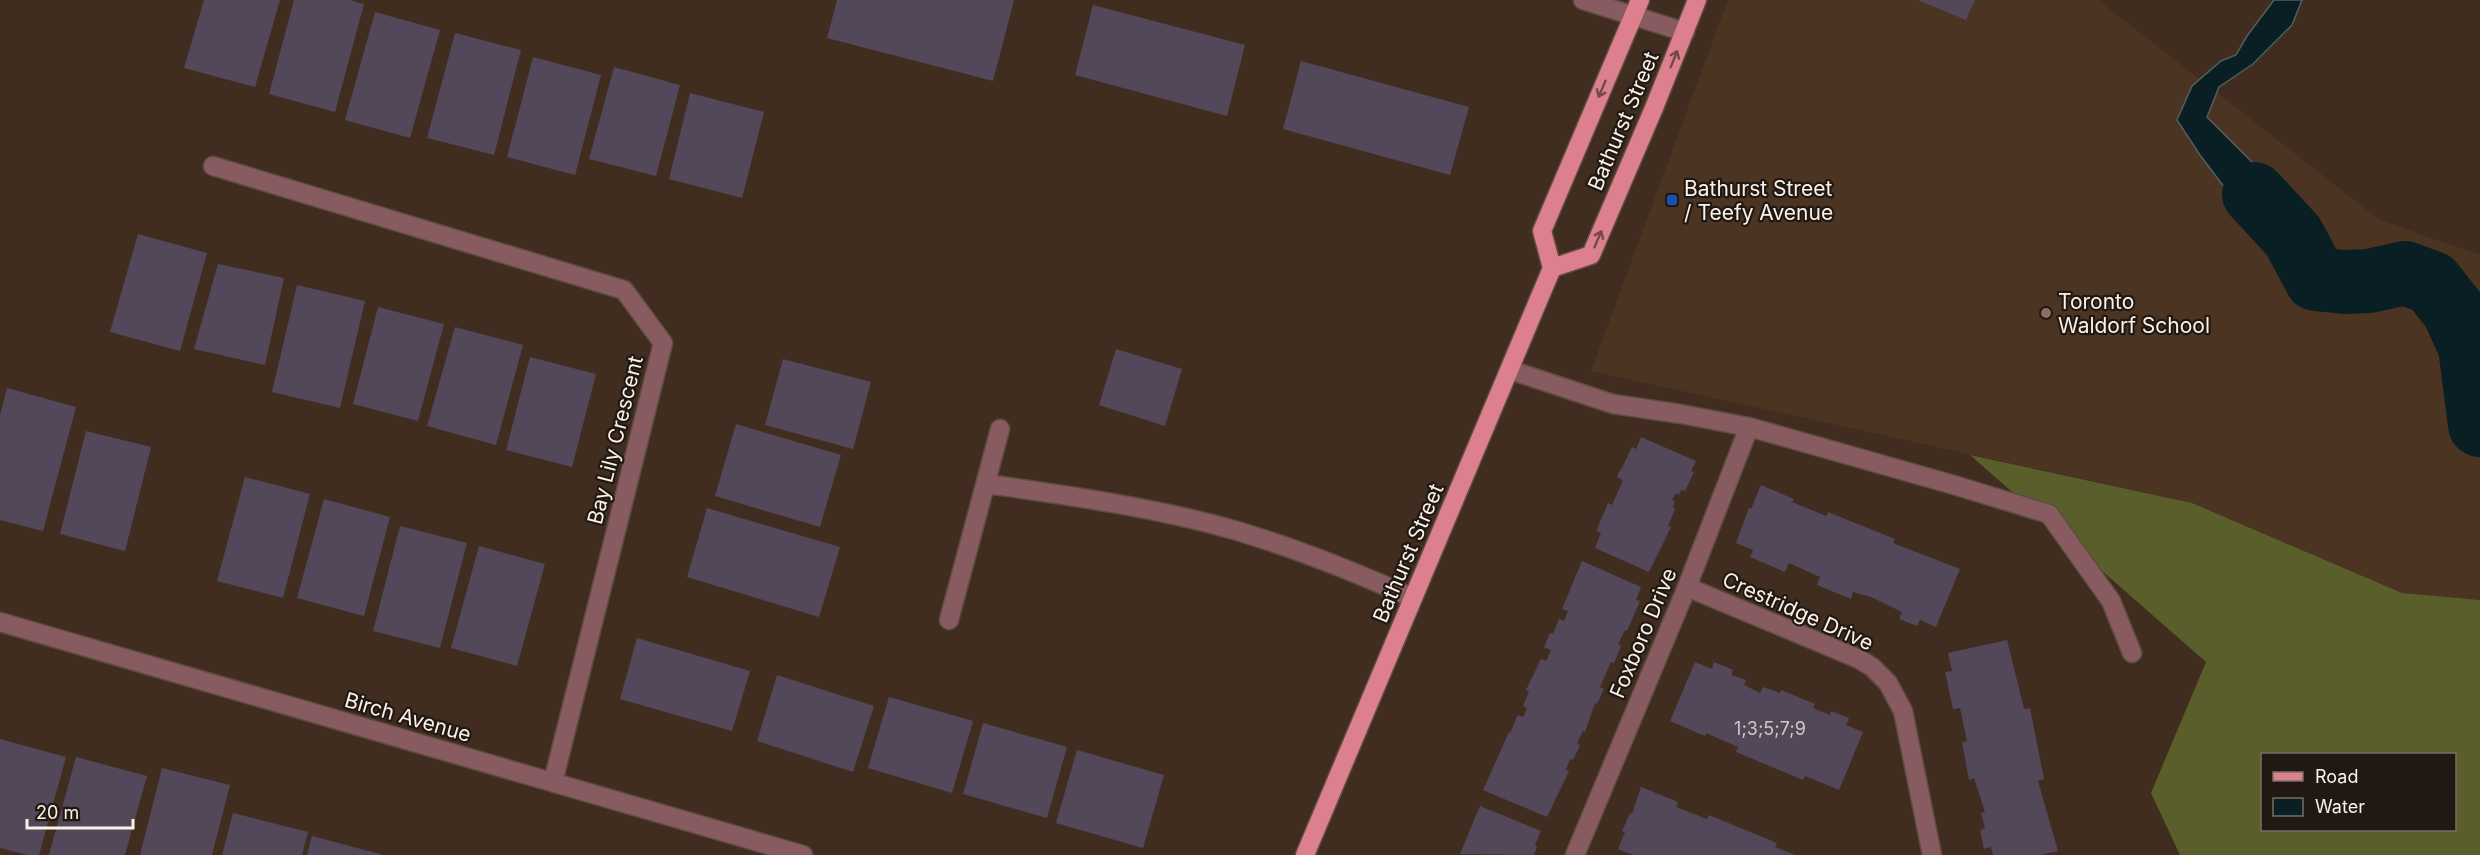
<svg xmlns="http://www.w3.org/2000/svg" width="2480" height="855" font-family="Inter,sans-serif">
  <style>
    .built { fill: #4c3422 }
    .forest { fill: #595e2b; fill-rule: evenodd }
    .water { fill: #091f24; stroke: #525e5e; stroke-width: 1.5 }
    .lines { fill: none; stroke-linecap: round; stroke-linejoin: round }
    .river { stroke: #091f24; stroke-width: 64 }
    .building { fill: #53475a }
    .minor-casing { stroke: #5e4c40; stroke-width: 21 }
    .major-casing { stroke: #5e4c40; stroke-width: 21 }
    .minor { stroke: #885b60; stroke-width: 18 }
    .major { stroke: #db808c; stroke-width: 18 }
    .oneway { stroke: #744749 }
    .transit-dot { fill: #1a4fb4; stroke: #201812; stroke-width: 2 }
    .education-dot { fill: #8d6e63; stroke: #201812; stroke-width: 2 }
    .labels { text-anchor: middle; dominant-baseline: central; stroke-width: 4.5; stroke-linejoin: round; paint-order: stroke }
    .number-label { font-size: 18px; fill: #d2c6c4 }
    .street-label { font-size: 21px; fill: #fcf0e7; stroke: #201812 }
    .poi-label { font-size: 21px; fill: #fcf0e7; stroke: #201812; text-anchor: start }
  </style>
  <rect width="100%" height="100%" fill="#402d20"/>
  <!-- built -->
  <polygon class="built" points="1728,0 2098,0 2380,220 2480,255 2480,600 2402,593 2192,503 1591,371"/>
  <!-- forest -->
  <path class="forest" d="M1970,455L2192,503L2402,593L2480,600V855H2180L2151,793L2206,662ZM2262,754H2454V830H2262Z"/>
  <!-- water -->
  <polygon class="water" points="2274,0 2302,0 2292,25 2253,64 2219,87 2207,117 2249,159 2336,259 2388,265 2424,260 2448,276 2468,303 2480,325 2480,450 2457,431 2451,324 2436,301 2413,282 2384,286 2358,298 2336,288 2305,260 2283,260 2282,233 2258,210 2237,204 2200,155 2177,120 2192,86 2221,61 2236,55 2247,36"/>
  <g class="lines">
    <!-- river -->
    <polyline class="river" points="2254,194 2293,236 2316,279 2344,282 2369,281 2405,273 2432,283 2454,311 2470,347 2480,425"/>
  </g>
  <!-- building -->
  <g class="building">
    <polygon points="204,0 280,0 255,87 184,68"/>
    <polygon points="294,0 350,0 364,4 335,112 269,94"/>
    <polygon points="837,0 1014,0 993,81 827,38"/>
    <polygon points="1918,0 1975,0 1966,20"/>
    <polygon points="1093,5 1245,45 1227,116 1075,75"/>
    <polygon points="375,12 440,30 410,138 345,120"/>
    <polygon points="455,33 521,50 494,155 427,138"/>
    <polygon points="533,57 601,75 575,175 507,157"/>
    <polygon points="1301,61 1469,107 1450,175 1283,129"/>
    <polygon points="614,67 680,85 656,176 589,159"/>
    <polygon points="690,93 764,112 742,198 669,179"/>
    <polygon points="138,234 207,253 180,351 110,332"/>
    <polygon points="218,264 284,278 265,365 194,349"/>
    <polygon points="297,285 365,301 340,408 272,392"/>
    <polygon points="378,307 444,324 418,421 353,404"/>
    <polygon points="455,327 523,345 496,445 427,426"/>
    <polygon points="1116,349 1182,369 1165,426 1099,405"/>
    <polygon points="530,357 596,374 572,467 506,450"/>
    <polygon points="783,359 871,382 853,449 765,425"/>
    <polygon points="7,388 76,407 43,531 0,520 0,415"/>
    <polygon points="736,424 841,455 820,527 715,496"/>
    <polygon points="86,431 151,447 125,551 60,534"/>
    <polygon points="1641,437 1696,461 1691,471 1694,472 1685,491 1681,490 1679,495 1676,493 1672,500 1675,501 1673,508 1675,509 1668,526 1671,527 1649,572 1595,548 1601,533 1596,531 1608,503 1612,505 1623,480 1617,477 1620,470 1621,470 1632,447 1636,449"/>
    <polygon points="245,477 310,494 283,598 217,581"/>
    <polygon points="1761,485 1794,499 1792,502 1826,516 1828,512 1895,539 1893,543 1960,569 1936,627 1920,620 1917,626 1899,619 1902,612 1871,597 1853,592 1851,599 1817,585 1820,577 1789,563 1785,572 1750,557 1753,550 1736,543 1749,508 1751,509"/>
    <polygon points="324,499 390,517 364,616 297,598"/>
    <polygon points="707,508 840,547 819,617 687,577"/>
    <polygon points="400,526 467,543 440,648 373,631"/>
    <polygon points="479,546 545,564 517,666 451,648"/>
    <polygon points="1582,561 1641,587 1636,600 1640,601 1627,631 1625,630 1618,644 1621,646 1614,663 1611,662 1600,687 1604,689 1597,704 1595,703 1585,732 1583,731 1577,744 1580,745 1573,760 1570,759 1566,770 1569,771 1547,817 1483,790 1509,732 1510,733 1518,715 1523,717 1527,708 1523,706 1529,692 1526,690 1541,659 1546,661 1551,650 1544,647 1550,633 1553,634 1559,619 1564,621 1568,611 1562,609"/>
    <polygon points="637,638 750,671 732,731 620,699"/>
    <polygon points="2007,640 2024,709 2030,708 2044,779 2038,781 2058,851 2041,855 1993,855 1991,847 1984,849 1980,830 1985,828 1981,813 1985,812 1974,778 1969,780 1962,742 1967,741 1960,708 1953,709 1945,672 1952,671 1948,653"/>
    <polygon points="1695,662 1712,669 1714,662 1733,670 1731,675 1746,680 1744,685 1760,693 1763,687 1780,693 1781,690 1815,704 1813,708 1830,715 1831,711 1849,718 1846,725 1863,732 1839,790 1805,776 1803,780 1736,752 1738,747 1706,733 1705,736 1670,721"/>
    <polygon points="777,675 874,706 853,772 757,741"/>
    <polygon points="889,697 973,721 952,793 868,768"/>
    <polygon points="983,723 1067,747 1047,818 963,794"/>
    <polygon points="0,739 66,757 39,855 27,855 0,848"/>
    <polygon points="1077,750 1164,775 1143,848 1056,823"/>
    <polygon points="76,757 147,776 125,855 49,855"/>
    <polygon points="162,768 230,785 212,855 140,855"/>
    <polygon points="1641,787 1678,802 1676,807 1707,819 1709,815 1777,843 1775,847 1795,855 1633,855 1618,849 1625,832 1622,831 1630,813 1632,814"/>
    <polygon points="1480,806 1541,831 1535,845 1537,847 1534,855 1460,854"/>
    <polygon points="233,813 308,832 302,855 222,855"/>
    <polygon points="312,836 380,854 380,855 307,855"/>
  </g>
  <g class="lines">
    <!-- minor casing -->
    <g class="minor-casing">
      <g id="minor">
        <polyline points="1583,0 1685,32"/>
        <polyline points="213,166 624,290 663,343 553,782"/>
        <polyline points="1510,370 1613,404 1681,414 1749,427 1954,485 2049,514 2111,601 2132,653"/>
        <path d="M987,484C1070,496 1153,507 1234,530C1295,548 1355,572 1413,598"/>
        <polyline points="1687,587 1859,659 1872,667 1888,683 1903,711 1932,855"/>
        <polyline points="949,620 1000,429"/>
        <polyline points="0,622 803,855"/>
        <polyline points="1575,855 1687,587 1749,427"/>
      </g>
    </g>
    <!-- major casing -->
    <g class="major-casing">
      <g id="major">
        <polyline points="1552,268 1591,255 1654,108 1697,0"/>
        <polyline points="1305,855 1552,268 1542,231 1640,0"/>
      </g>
    </g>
    <!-- minor -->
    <use href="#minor" class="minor"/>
    <!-- major -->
    <use href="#major" class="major"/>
  </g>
  <!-- one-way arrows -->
  <defs><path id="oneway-shaft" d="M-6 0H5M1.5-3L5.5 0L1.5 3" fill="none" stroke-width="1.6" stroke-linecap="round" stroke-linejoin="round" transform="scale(1.5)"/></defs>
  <g class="oneway">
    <use href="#oneway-shaft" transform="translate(1674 59) rotate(-68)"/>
    <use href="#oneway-shaft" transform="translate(1602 89) rotate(113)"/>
    <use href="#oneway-shaft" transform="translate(1598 239) rotate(-67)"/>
  </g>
  <!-- markers -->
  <rect class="transit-dot" x="1666" y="194" width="12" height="12" rx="3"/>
  <circle class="education-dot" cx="2046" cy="313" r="6"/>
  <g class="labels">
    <!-- number labels -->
    <g class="number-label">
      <text x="1770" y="728">1;3;5;7;9</text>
    </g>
    <!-- street labels -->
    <g class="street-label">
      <text transform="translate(1623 121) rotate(-67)">Bathurst Street</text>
      <text transform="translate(615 440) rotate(-76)">Bay Lily Crescent</text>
      <text transform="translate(1408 553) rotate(-67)">Bathurst Street</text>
      <text transform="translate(1798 611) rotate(24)">Crestridge Drive</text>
      <text transform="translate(1643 633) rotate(-67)">Foxboro Drive</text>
      <text transform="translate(408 717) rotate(16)">Birch Avenue</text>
    </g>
    <!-- poi labels -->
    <g class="poi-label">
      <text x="1684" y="188">Bathurst Street<tspan x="1684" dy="24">/ Teefy Avenue</tspan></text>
      <text x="2058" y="301">Toronto<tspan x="2058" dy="24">Waldorf School</tspan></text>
    </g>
  </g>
  <!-- legend -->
  <rect x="2261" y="753" width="195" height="78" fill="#201812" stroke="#786e67" stroke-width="1.5"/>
  <rect x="2273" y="772" width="30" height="9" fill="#db808c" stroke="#786e67" stroke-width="1.5"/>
  <text x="2315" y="783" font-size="18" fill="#fcf0e7">Road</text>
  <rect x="2273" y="798" width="30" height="18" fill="#091f24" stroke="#786e67" stroke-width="1.5"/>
  <text x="2315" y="813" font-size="18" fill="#fcf0e7">Water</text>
  <!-- scale -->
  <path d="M27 819v9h106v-9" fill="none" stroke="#fcf0e7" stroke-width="3"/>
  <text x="36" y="819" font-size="18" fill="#fcf0e7" stroke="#201812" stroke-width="4.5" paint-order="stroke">20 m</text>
</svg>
